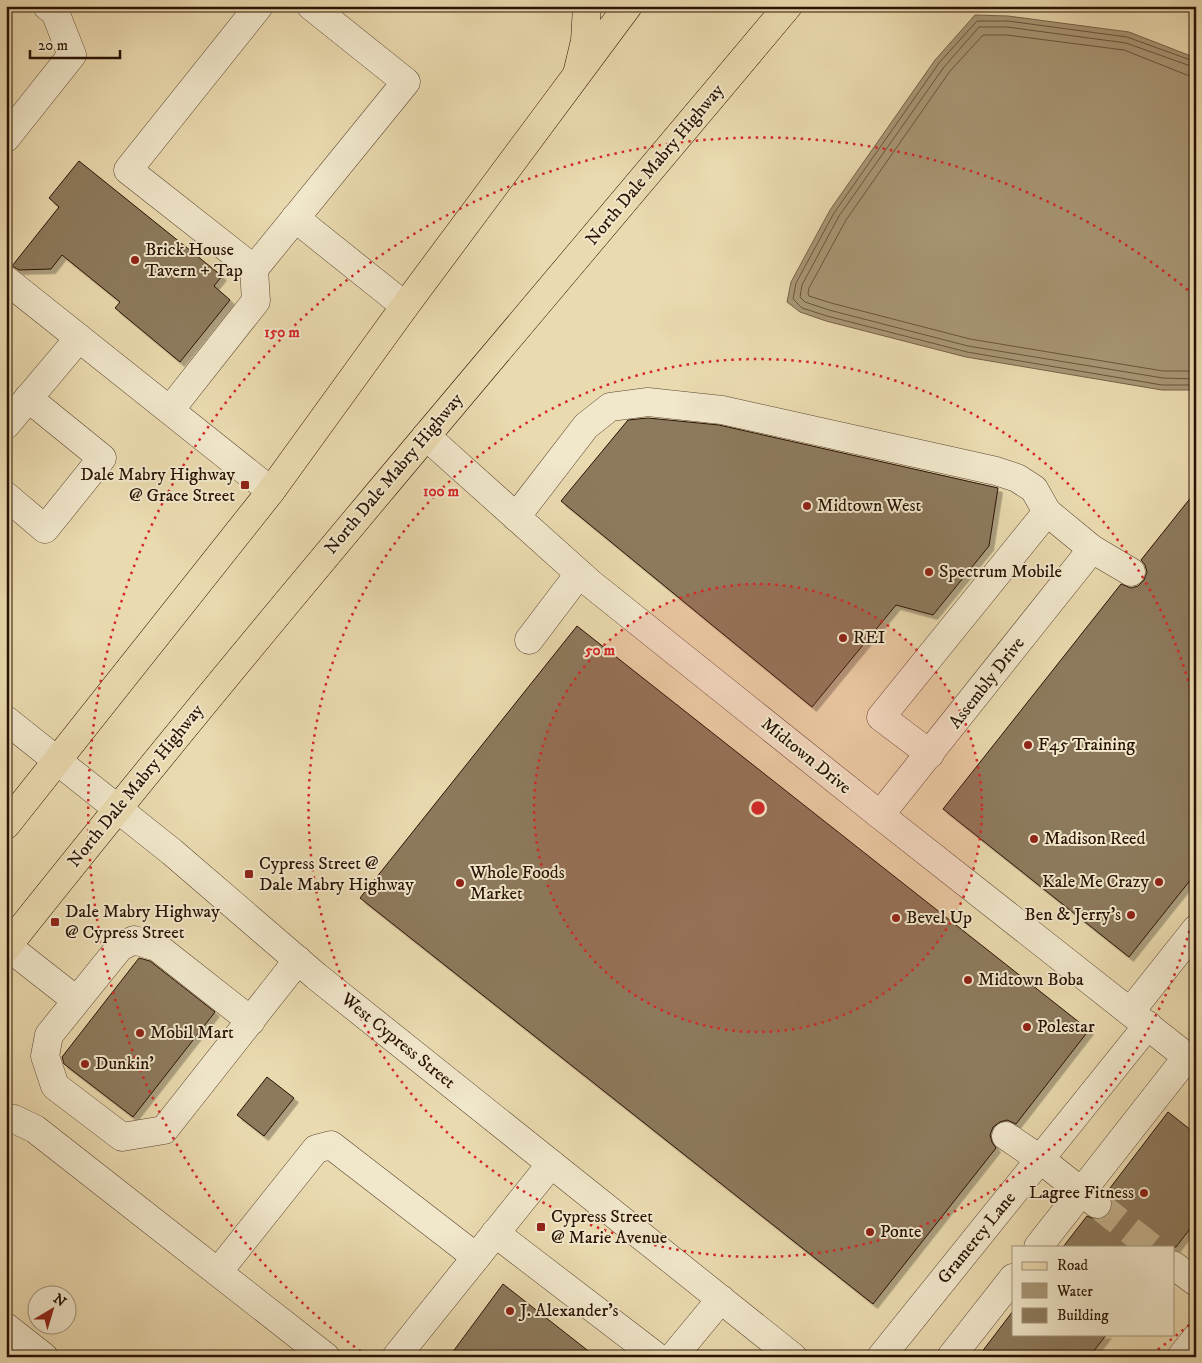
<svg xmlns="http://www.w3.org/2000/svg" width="1202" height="1363" font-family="'IM FELL DW Pica',serif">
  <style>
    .water { fill: #a89675; stroke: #756148 }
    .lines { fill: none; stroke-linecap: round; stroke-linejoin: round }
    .shore { stroke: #68543c; stroke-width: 1 }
    .building { fill: #8d7a5d; stroke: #291204; filter: url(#shadow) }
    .minor-tunnel { stroke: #c3b28d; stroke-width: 28; stroke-dasharray: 28 14; stroke-linecap: butt }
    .minor-casing { stroke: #59442f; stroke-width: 29 }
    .major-casing { stroke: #291204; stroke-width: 29 }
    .highway-casing { stroke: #291204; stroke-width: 29 }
    .minor { stroke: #f1e7cb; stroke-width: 28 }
    .major { stroke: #eadaaf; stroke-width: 28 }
    .highway { stroke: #eadaaf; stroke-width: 28 }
    .ring { fill: none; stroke: #d62828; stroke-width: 2.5; stroke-dasharray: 2.5 5 }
    .poi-dot { fill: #8f2418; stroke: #f1e7cb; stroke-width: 2 }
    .labels { text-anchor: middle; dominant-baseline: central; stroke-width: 4; stroke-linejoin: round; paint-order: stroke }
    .street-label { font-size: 18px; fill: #291204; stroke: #f1e7cb }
    .poi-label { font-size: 18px; fill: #291204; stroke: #f1e7cb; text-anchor: start }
    .centre { fill: #d62828; stroke: #f1e7cb; stroke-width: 2.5 }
    .ring-label { font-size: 15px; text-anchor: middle; font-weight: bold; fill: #d62828; stroke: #f1e7cb; stroke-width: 4; stroke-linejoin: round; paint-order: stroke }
  </style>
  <defs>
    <filter id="shadow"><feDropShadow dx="4.5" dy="4.5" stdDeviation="0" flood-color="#0004"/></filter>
  </defs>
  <rect width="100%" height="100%" fill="#eadaaf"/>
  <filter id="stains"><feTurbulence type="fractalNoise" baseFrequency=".004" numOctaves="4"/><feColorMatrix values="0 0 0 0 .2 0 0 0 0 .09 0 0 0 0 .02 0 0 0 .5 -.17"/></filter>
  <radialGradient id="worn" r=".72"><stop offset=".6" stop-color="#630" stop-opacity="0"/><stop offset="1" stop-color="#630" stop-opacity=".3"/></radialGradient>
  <!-- water -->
  <polygon class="water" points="975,15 1008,16 1129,32 1196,58 1196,390 1162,390 966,357 826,321 800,312 787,302 791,282 830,210 935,60"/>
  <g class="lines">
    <!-- shore -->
    <g class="shore">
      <polyline points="1196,62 1127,37 1008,21 977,21 939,63 834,213 796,283 793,299 802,308 827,316 967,352 1162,385 1196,385"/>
      <polyline points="1196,68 1126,43 1007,27 979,27 944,67 839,216 802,285 800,297 805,302 829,310 968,346 1163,378 1196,379"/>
      <polyline points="1196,76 1187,75 1124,50 1007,35 983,35 950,71 846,220 809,288 808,293 809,296 831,303 970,339 1163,371 1196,371"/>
    </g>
  </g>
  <!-- building -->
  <g class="building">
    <polygon points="79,161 222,276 214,286 230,300 180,362 115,308 120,302 62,255 51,269 19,270 12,266 59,207 49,198"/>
    <polygon points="648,418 719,425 998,488 989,546 933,615 896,605 812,707 561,501 628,420"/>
    <polygon points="1196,491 1196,873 1129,957 943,809 1121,584 1131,588 1138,586 1144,580 1147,572 1145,565 1141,560"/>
    <polygon points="577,626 1089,1030 1016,1124 1007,1120 1000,1122 993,1127 990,1135 992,1142 996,1148 873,1304 360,898"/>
    <polygon points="139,958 150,961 215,1012 133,1117 64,1064 62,1057"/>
    <polygon points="267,1077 294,1098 264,1136 237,1115"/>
    <polygon points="1168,1112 1196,1134 1196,1221 1176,1247 1063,1247 1087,1216 1094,1219 1102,1219 1110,1213 1112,1207 1112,1199 1107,1192"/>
    <polygon points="503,1284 596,1357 449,1357"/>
    <polygon points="1013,1311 1013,1334 1107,1334 1089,1357 978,1357"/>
  </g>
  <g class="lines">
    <!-- minor-tunnel -->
    <polyline class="minor-tunnel" points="1097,1204 1151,1247"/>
    <!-- minor casing -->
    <g class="minor-casing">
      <g id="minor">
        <polyline points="6,138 72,55 55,12 47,6"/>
        <polyline points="295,218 405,306"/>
        <polyline points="254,269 406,82 311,6"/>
        <polyline points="6,280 271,491"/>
        <polyline points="170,410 256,301 254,269 128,170 259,6"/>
        <polyline points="6,425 79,338"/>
        <polyline points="426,436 590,583 880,815 1196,1064"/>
        <polyline points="6,496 45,529 102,458 28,398"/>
        <polyline points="516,517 586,426 610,407 648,402 722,410 996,471 1017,478 1034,489 1047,512 1092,549 1131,572"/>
        <polyline points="529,640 579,574"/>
        <polyline points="6,720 172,852 316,976 793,1357"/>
        <polyline points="930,754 881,717 1047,512"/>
        <polyline points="880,815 1092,549"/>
        <polyline points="7,946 76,1000"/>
        <polyline points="1130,1012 1196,929"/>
        <polyline points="251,1021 157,947 134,940 120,947 49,1035 45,1056 55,1086 122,1137 164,1130 298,960"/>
        <polyline points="6,1119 14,1119 35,1129 326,1357"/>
        <polyline points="1006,1136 1040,1159 1097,1204"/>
        <polyline points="495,1233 657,1357"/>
        <polyline points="1038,1247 1187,1057"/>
        <polyline points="1173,1265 1196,1282"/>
        <polyline points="218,1272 316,1149 331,1145 476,1257"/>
        <polyline points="6,1327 44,1357"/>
        <polyline points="396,1357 551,1164"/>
        <polyline points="673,1357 721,1299"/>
        <polyline points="881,1357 1148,1025"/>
        <polyline points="951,1357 1013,1278"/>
        <polyline points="1181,1357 1196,1338"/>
      </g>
    </g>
    <!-- major casing -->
    <g class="major-casing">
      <g id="major">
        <polyline points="6,825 271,491 405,306 628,6"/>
        <path d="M6,948C260,628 526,319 788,6"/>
      </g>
    </g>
    <!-- highway casing -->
    <g class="highway-casing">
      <polyline id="highway" points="577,74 585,41 587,6"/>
    </g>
    <!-- minor -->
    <use href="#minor" class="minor"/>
    <!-- major -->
    <use href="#major" class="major"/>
    <!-- highway -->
    <use href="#highway" class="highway"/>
  </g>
  <!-- distance rings -->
  <circle cx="758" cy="808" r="224" fill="#d62828" fill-opacity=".12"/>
  <g class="ring">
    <circle cx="758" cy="808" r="224"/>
    <path d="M1195 909A449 449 0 1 1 1195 707"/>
    <path d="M1195 1320A673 673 0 0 1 1149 1356M367 1356A673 673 0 1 1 1195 296"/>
  </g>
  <!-- markers -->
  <g class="poi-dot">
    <circle cx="135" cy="260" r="5"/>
    <rect x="240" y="480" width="10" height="10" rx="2.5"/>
    <circle cx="807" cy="506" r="5"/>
    <circle cx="929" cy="572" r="5"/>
    <circle cx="843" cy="638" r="5"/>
    <circle cx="1028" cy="745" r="5"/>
    <circle cx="1034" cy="839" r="5"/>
    <rect x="244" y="869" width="10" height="10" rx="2.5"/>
    <circle cx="1159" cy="882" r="5"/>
    <circle cx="460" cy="883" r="5"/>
    <circle cx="1131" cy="915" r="5"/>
    <circle cx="896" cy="918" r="5"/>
    <rect x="50" y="917" width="10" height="10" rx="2.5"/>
    <circle cx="968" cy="980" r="5"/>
    <circle cx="1027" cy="1027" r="5"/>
    <circle cx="140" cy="1033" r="5"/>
    <circle cx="85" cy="1064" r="5"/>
    <circle cx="1144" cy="1193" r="5"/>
    <rect x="536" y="1222" width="10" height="10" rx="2.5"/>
    <circle cx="870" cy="1232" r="5"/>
    <circle cx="510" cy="1311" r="5"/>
  </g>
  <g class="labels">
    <!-- street labels -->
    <g class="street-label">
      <text transform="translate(655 165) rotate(-50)">North Dale Mabry Highway</text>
      <text transform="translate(394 474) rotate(-50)">North Dale Mabry Highway</text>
      <text transform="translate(987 683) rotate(-52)">Assembly Drive</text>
      <text transform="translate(806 756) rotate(39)">Midtown Drive</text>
      <text transform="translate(136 786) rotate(-51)">North Dale Mabry Highway</text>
      <text transform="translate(398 1041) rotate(39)">West Cypress Street</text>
      <text transform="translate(977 1238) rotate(-51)">Gramercy Lane</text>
    </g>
    <!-- poi labels -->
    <g class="poi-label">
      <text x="145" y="250">Brick House<tspan x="145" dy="21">Tavern + Tap</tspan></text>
      <text x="235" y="475" text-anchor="end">Dale Mabry Highway<tspan x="235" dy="21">@ Grace Street</tspan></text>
      <text x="817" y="506">Midtown West</text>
      <text x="939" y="572">Spectrum Mobile</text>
      <text x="853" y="638">REI</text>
      <text x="1038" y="745">F45 Training</text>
      <text x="1044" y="839">Madison Reed</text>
      <text x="259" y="864">Cypress Street @<tspan x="259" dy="21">Dale Mabry Highway</tspan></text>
      <text x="470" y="873">Whole Foods<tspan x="470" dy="21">Market</tspan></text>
      <text x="1149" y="882" text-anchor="end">Kale Me Crazy</text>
      <text x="65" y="912">Dale Mabry Highway<tspan x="65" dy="21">@ Cypress Street</tspan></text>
      <text x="1121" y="915" text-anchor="end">Ben &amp; Jerry's</text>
      <text x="906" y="918">Bevel Up</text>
      <text x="978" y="980">Midtown Boba</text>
      <text x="1037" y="1027">Polestar</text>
      <text x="150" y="1033">Mobil Mart</text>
      <text x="95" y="1064">Dunkin'</text>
      <text x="1134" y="1193" text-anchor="end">Lagree Fitness</text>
      <text x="551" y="1217">Cypress Street<tspan x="551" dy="21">@ Marie Avenue</tspan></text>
      <text x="880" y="1232">Ponte</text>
      <text x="520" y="1311">J. Alexander's</text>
    </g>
  </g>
  <circle cx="758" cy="808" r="8" class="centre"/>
  <g class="ring-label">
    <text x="282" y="337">150 m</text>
    <text x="441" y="496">100 m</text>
    <text x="600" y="655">50 m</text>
  </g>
  <!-- margin -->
  <rect width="1202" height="1363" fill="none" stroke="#eadaaf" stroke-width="25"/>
  <rect x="8" y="8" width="1187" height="1348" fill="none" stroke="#291204" stroke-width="2.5"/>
  <rect x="12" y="12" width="1177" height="1338" fill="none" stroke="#291204"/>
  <!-- legend -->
  <rect x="1012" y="1246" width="162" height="90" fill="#f1e7cb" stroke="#a1927b"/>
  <rect x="1022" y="1262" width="25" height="8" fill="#eadaaf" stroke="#a1927b"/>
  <text x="1057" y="1270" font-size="15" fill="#291204">Road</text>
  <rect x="1022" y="1283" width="25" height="15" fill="#a89675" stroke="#a1927b"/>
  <text x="1057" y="1296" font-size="15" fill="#291204">Water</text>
  <rect x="1022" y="1308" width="25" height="15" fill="#8d7a5d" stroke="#a1927b"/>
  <text x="1057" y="1320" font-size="15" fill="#291204">Building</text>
  <!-- north arrow -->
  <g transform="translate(52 1310) rotate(38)"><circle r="24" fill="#f1e7cb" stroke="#a1927b"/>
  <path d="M0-4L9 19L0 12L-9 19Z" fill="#8f2418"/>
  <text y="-8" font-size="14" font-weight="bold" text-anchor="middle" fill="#291204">N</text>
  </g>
  <!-- scale -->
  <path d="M30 50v8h90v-8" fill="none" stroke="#291204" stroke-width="2.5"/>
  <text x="38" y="50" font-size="15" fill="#291204" stroke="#f1e7cb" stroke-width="4" paint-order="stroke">20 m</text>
  <rect width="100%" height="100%" filter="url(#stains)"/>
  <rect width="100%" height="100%" fill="url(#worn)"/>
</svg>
